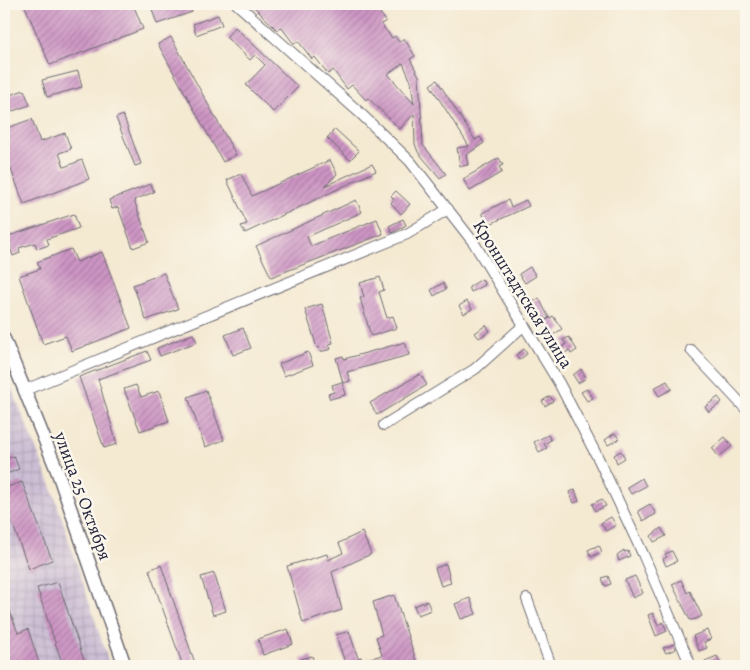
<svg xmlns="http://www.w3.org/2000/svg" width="750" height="670" font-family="Alegreya,serif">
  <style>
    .industrial { fill: url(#industrial-grid) }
    .building { fill: url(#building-hatch); fill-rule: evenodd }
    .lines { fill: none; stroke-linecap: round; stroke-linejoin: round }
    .minor-casing { stroke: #6c6870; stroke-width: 12 }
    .major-casing { stroke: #6c6870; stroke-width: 15 }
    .minor { stroke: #fff; stroke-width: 10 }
    .major { stroke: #fff; stroke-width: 12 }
    .labels { text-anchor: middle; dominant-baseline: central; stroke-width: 5; stroke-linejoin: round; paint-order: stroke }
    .street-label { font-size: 18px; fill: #22223b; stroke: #fbf7ec }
  </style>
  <defs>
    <pattern id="industrial-grid" width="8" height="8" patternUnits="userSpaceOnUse" patternTransform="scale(1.25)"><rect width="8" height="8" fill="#ccbed4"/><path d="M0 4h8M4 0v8" fill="none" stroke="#afa3b7"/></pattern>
    <pattern id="building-hatch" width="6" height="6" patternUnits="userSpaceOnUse" patternTransform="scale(1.25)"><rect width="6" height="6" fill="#cd95c4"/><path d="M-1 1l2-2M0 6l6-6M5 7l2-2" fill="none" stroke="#a679a0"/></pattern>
  </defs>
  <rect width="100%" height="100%" fill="#fbf7ec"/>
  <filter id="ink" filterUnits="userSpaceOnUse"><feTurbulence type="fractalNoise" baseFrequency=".02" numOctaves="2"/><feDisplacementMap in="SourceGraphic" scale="10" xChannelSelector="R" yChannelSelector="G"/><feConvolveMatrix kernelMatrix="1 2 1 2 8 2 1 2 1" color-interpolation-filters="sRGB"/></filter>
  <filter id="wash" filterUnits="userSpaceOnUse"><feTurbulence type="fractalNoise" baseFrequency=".0096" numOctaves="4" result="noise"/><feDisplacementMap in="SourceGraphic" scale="20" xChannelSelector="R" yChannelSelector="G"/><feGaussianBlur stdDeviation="1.12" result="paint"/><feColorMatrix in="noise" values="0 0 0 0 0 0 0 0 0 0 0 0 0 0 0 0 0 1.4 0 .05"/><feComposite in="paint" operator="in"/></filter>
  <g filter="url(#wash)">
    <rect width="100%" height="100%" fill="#f4e9d1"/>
    <!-- industrial -->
    <polygon class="industrial" points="4,369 53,491 110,666 4,666"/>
    <g id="blocks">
      <!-- building -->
      <g class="building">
        <polygon points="24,4 133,4 143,29 50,65"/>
        <polygon points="150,4 189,4 192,12 157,24"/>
        <path d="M251,4H384L377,9L386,21L381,24L392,38L395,36L399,42L404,38L415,56L410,59L419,76L423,145L446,174L440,178L418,152L415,144L414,114L400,129L368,98L366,100L352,85L347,89L333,70L328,74L315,57L312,59L298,41L294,44L281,27L277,30ZM403,63L411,82L414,104L388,74Z"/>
        <polygon points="218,15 222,25 196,35 193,24"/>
        <polygon points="235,27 298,87 273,112 246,85 265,65 255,55 250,60 226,37"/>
        <polygon points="171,37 236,155 223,162 158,44"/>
        <polygon points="78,71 82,87 47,97 42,80"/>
        <polygon points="437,80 475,140 480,137 484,143 466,155 468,165 460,166 457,148 469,146 430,85"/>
        <polygon points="24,90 30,105 4,114 4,97"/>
        <polygon points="123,115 141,164 135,166 116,118"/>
        <polygon points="32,119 40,142 65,133 71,149 59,153 64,167 82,160 89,179 24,204 4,151 4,129"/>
        <polygon points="335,129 359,151 350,160 327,138"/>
        <polygon points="499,158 503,165 499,167 502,172 470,191 463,179"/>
        <polygon points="330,160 337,174 325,186 372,164 376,171 245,233 241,226 247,224 227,180 241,174 252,196"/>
        <polygon points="151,184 154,192 134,200 149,242 133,248 118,207 112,209 109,200"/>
        <polygon points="396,191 410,204 401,214 391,203 394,199 391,196"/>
        <polygon points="356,200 362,212 307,237 311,246 377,219 383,234 271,277 256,246"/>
        <polygon points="508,200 511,207 526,200 529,206 488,225 482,213"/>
        <polygon points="74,214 79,228 47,239 49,245 37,249 35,243 19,248 20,253 13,256 6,237"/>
        <polygon points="403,219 406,225 392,233 389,226"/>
        <polygon points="71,249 77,262 102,252 131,328 72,351 66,336 43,344 19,276 40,269 37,262"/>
        <polygon points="530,267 536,276 525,283 519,274"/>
        <polygon points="164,273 178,309 146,320 133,285"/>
        <polygon points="380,277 384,290 379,292 387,318 393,316 397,328 371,336 360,298 364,297 360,283"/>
        <polygon points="482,279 485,285 471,292 469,287"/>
        <polygon points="443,283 446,289 434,296 431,290"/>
        <polygon points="539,298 549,318 545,320 533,302"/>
        <polygon points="467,301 472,309 464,314 459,306"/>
        <polygon points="322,304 333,343 329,344 331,349 320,352 319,347 317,348 305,309"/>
        <polygon points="553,316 562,329 553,335 545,321"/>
        <polygon points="486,325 490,331 479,338 475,333"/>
        <polygon points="243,328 251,348 233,355 225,335"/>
        <polygon points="193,334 197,342 160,356 157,348"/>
        <polygon points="569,337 577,350 571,354 569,350 563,355 559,349 566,344 563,340"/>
        <polygon points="405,342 409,355 347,372 350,381 343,383 336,358 343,356 344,359"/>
        <polygon points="524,349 527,354 519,360 516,355"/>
        <polygon points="147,351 151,360 98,379 117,444 104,448 79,377"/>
        <polygon points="308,352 313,365 284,376 279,364"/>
        <polygon points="581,369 586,378 578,383 573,375"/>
        <polygon points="420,374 427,385 377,415 370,403"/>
        <polygon points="667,381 672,389 659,396 654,388"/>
        <polygon points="342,382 345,395 330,399 328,394 334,392 332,385"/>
        <polygon points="136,385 141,397 159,391 169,421 140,431 124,389"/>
        <polygon points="587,389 593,398 587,401 581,392"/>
        <polygon points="206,390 224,440 205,447 188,397"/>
        <polygon points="550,396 553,401 545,406 542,401"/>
        <polygon points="718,397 722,402 709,412 705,407"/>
        <polygon points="615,433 619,439 608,445 605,440"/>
        <polygon points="548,435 551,440 544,444 547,448 539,452 534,442"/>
        <polygon points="725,437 732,446 719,457 712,448"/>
        <polygon points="621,451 625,458 617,463 614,455"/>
        <polygon points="14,456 19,469 4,475 4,459"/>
        <polygon points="642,478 646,486 631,494 627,487"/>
        <polygon points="22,482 52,560 29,569 4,501 4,488"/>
        <polygon points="575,490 579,501 574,503 569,492"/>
        <polygon points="602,499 606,506 595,511 592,504"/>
        <polygon points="650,504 656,514 643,521 638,511"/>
        <polygon points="611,517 616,525 606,531 601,523"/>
        <polygon points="661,528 666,536 654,542 651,536"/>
        <polygon points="362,532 371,554 332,572 342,610 303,623 287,566 327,554 328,560 343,553 339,543"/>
        <polygon points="599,545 602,552 591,557 588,550"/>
        <polygon points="624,550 624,552 628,551 630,556 619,561 617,555"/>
        <polygon points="672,551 677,561 666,566 663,559 667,557 665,554"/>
        <polygon points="446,564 451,583 441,586 435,568"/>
        <polygon points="161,565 196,666 183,666 149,570"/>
        <polygon points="214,573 226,611 213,615 201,577"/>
        <polygon points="608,576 611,584 605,586 602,578"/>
        <polygon points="635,576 643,593 633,598 625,580"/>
        <polygon points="681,580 687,593 690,591 702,616 696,619 690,620 672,584"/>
        <polygon points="58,582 86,666 63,666 37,588"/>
        <polygon points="4,595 18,633 28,629 40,666 4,666"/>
        <polygon points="394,595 417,663 414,666 346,666 336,635 349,631 358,658 361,657 362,661 382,655 376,637 382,635 373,602"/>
        <polygon points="470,598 476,614 461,619 455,604"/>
        <polygon points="427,601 431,610 418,615 414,606"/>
        <polygon points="653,613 658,625 663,622 667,631 656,636 648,615"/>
        <polygon points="288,629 293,644 263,655 258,639"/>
        <polygon points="707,630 711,639 704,642 707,648 699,651 693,636"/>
        <polygon points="674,644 676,649 666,653 663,648"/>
        <polygon points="312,656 315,666 303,666 301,659"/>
        <polygon points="717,656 722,666 707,666 705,661"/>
      </g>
    </g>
  </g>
  <g filter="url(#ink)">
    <use href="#blocks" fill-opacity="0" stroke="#6c6870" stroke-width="1"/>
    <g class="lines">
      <!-- minor casing -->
      <g class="minor-casing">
        <g id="minor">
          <polyline points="237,4 359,112 410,161 474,243 559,383 599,460 643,554 691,666"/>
          <polyline points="691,350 746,409"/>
          <polyline points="25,390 407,234 448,209"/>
          <polyline points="384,425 475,369 523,326"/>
          <polyline points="527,599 551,666"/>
        </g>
      </g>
      <!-- major casing -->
      <g class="major-casing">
        <polyline id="major" points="4,339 58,473 125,666"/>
      </g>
      <!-- minor -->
      <use href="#minor" class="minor"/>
      <!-- major -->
      <use href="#major" class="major"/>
    </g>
  </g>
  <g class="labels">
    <!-- street labels -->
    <g class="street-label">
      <text transform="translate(523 294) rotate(58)">Кронштадтская улица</text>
      <text transform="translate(83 496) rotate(70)">улица 25 Октября</text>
    </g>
  </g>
  <!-- margin -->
  <rect width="750" height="670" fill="none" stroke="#fbf7ec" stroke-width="20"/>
</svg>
